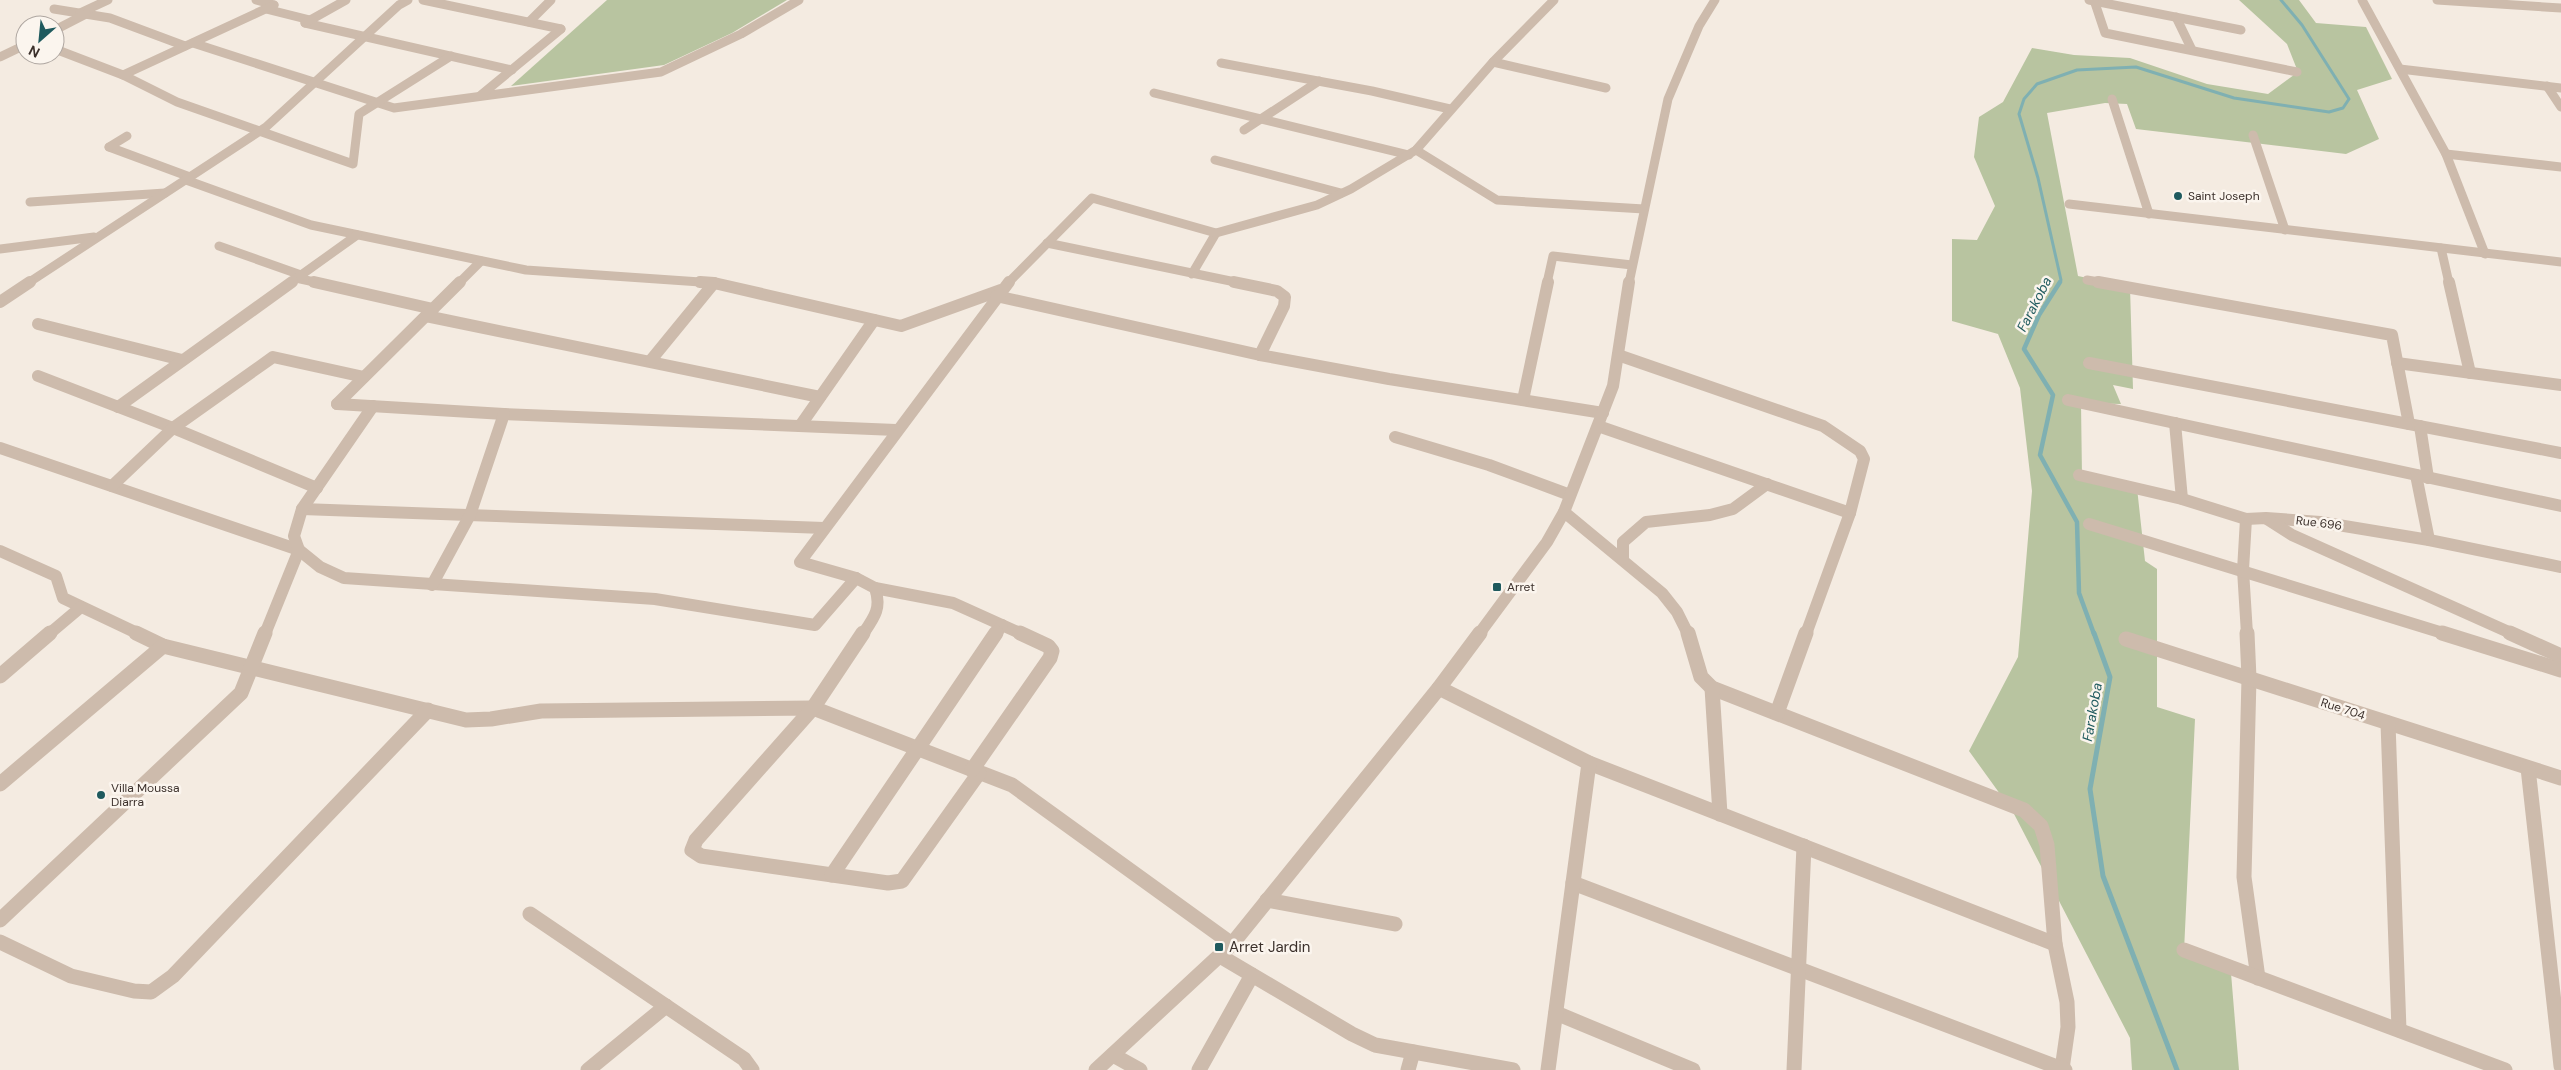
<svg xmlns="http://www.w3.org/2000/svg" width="2561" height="1070" font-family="'DM Sans',sans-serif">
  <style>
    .green { fill: #b8c4a0 }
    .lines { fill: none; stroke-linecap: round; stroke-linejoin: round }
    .stream-far2 { stroke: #7fb0b2; stroke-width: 3 }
    .stream-far1 { stroke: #7fb0b2; stroke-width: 4.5 }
    .stream { stroke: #7fb0b2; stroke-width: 5 }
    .minor-far2 { stroke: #cdbbac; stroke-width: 9 }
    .minor-far1 { stroke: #cdbbac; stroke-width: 12 }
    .minor { stroke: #cdbbac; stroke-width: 15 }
    .poi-dot { fill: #1f5a5e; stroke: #fbf5ee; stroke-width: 2 }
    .labels { text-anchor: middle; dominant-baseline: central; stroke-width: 5; stroke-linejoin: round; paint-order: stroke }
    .poi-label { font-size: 12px; fill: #3b302b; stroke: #fbf5ee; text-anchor: start }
    .street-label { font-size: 12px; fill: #3b302b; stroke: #fbf5ee }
    .water-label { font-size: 14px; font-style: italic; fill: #1f5a5e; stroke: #fbf5ee }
    .near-poi-label { font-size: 15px; fill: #3b302b; stroke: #fbf5ee; text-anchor: start }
  </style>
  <rect width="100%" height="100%" fill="#f4ebe1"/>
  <!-- green -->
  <g class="green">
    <polygon points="607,0 787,0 732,33 664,65 511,86"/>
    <polygon points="2239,0 2299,0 2316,23 2366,27 2392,79 2357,90 2379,139 2346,154 2136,129 2127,104 2105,103 2047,113 2078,276 2130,287 2133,389 2113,385 2121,404 2081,403 2082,477 2137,488 2145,561 2157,569 2157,707 2195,719 2184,951 2231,973 2239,1070 2132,1070 2130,1038 2013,812 1969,751 2018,657 2032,491 2020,388 1998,334 1952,321 1952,239 1977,240 1995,206 1974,157 1979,117 2003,102 2032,48 2074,55 2130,58 2207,84 2268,94 2298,72 2287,44"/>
  </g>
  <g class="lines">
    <!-- stream-far2 -->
    <polyline class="stream-far2" points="2059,283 2061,280 2038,178 2019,114 2024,99 2037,84 2077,70 2136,67 2234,98 2329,112 2343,108 2349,99 2302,25 2281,0"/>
    <!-- stream-far1 -->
    <polyline class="stream-far1" points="2060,282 2039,315 2024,349 2053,395 2040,455 2077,522 2079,593 2094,634"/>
    <!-- stream -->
    <polyline class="stream" points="2094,633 2110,677 2090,789 2103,876 2177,1070"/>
    <!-- minor-far2 -->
    <g class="minor-far2">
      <polyline points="256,0 274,5"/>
      <polyline points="423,0 561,29"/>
      <polyline points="2089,0 2241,30"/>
      <polyline points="2094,0 2105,33 2297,72"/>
      <polyline points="2362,0 2446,154 2485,254"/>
      <polyline points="2437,0 2561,8"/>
      <polyline points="54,9 110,18 185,46"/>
      <polyline points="266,9 310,20"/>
      <polyline points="80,13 108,0"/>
      <polyline points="2176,17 2192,50"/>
      <polyline points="529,22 551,0"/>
      <polyline points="305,23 512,70"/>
      <polyline points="305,23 346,0"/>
      <polyline points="55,30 86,14"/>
      <polyline points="193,43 394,108 661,72 741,34 799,0"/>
      <polyline points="55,49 123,75 177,102 353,164 359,114 451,56"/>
      <polyline points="0,57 25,45"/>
      <polyline points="1493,62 1606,88"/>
      <polyline points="1221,63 1372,91 1450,109"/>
      <polyline points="2400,69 2561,88"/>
      <polyline points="123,75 274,5"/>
      <polyline points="2547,86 2561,107"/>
      <polyline points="1154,93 1409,155"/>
      <polyline points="481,95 561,29"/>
      <polyline points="2112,99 2149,214"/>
      <polyline points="1244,130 1319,81"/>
      <polyline points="2253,135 2285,230"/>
      <polyline points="109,147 190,177"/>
      <polyline points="109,147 127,136"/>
      <polyline points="1416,150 1497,200 1644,209"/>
      <polyline points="2446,154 2561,167"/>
      <polyline points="1215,160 1341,193"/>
      <polyline points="186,180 311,225 526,270 715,283"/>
      <polyline points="30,202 165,193"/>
      <polyline points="2069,204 2561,262"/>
      <polyline points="1047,243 1240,283"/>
      <polyline points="219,246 301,275"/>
      <polyline points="2441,248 2449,283"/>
      <polyline points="0,249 94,237"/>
      <polyline points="1192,274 1216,233"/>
      <polyline points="296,278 319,283"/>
      <polyline points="2087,280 2105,283"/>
      <polyline points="28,283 266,127 399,5 408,0"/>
      <polyline points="290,283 357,235"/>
      <polyline points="459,283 481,261"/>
      <polyline points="1008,283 1092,198 1216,233 1317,205 1351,189 1416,150 1493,62 1554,0"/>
      <polyline points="1547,283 1553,256 1632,265"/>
      <polyline points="1629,283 1668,99 1699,26 1715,0"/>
    </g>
    <!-- minor-far1 -->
    <g class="minor-far1">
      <polyline points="314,282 433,309"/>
      <polyline points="700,282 714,283 901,326 1001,290"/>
      <polyline points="1234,282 1277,291 1285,297 1284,306 1260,355"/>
      <polyline points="2098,282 2392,335 2409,424"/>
      <polyline points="2449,282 2470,373"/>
      <polyline points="996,296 1260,355 1389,379 1603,413"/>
      <polyline points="0,302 30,282"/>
      <polyline points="426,316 820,397"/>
      <polyline points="38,324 182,360"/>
      <polyline points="1618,355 1823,426 1860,451 1864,459 1850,513 1806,634"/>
      <polyline points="651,360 714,283"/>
      <polyline points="2089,363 2561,453"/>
      <polyline points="2397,363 2561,385"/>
      <polyline points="38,376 173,428 317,488"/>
      <polyline points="1523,400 1548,282"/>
      <polyline points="2068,400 2561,506"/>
      <polyline points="337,404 504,414 896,430"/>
      <polyline points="337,404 460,282"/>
      <polyline points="118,407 292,282"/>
      <polyline points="2175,423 2182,499"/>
      <polyline points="800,426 874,320"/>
      <polyline points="1598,426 1850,513"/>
      <polyline points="2420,426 2428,478"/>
      <polyline points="1395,437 1489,465 1570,495"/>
      <polyline points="0,448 299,550 320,567 344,578 655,599 815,625 856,578"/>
      <polyline points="2079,475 2182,499 2246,519 2266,518 2320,522 2429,540 2561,567"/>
      <polyline points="2416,475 2429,540"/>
      <polyline points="112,486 173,428 273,357 364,377"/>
      <polyline points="302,509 824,528"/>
      <polyline points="1564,512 1662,593 1677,612 1688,634"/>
      <polyline points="2246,519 2243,570 2247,634"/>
      <polyline points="2267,519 2292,535 2513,634"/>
      <polyline points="2089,524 2446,634"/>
      <polyline points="0,551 56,576 63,598 139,634"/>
      <polyline points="1623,559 1623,542 1646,522 1710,515 1733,509 1767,484"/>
      <polyline points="432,585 470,515 504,414"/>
      <polyline points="875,588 953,603 1022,634"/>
      <polyline points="49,634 81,607"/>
      <polyline points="265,634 299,550 294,536 302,509 373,406"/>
      <path d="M863,634C874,618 882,608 875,588L856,578L800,562L1009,282"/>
      <polyline points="996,634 1002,625"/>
      <polyline points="1479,634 1547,542 1564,512 1613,386 1629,282"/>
    </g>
    <!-- minor -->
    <g class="minor">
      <polyline points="136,633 163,646 466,720 491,719 541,711 813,708 1012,785 1232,944"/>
      <polyline points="863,633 813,708 696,840 692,850 701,856 888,883 902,881 979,773"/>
      <polyline points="1688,633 1701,677 1712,688 2024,810 2041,826 2047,845 2055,944 2067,1002 2068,1027 2062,1069"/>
      <polyline points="2247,633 2249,678 2244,877 2258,978"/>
      <polyline points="2442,633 2561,670"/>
      <polyline points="2510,633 2561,656"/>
      <polyline points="2126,639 2561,778"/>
      <polyline points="0,676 50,633"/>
      <polyline points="1439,688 1589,763 2055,944"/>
      <polyline points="1712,688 1720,814"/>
      <polyline points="1777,713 1806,633"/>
      <polyline points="2388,723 2399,1030"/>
      <polyline points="2528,768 2561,1066"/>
      <polyline points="972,770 1050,658 1052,651 1048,646 1020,633"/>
      <polyline points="0,784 163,646"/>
      <polyline points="832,875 996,633"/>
      <polyline points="1573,883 2065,1070"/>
      <polyline points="1267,900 1395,924"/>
      <polyline points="530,914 744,1059 752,1070"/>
      <polyline points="0,920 241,693 265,633"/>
      <polyline points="0,942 71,976 134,991 151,992 173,976 428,710"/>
      <polyline points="2184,950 2505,1070"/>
      <polyline points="1220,956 1352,1034 1375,1045 1513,1070"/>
      <polyline points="1556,1013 1693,1070"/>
      <polyline points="1113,1055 1140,1070"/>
      <polyline points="588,1070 666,1006"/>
      <polyline points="1096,1070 1232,944 1439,688 1480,633"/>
      <polyline points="1199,1070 1252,975"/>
      <polyline points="1408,1070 1413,1052"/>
      <polyline points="1548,1070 1589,763"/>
      <polyline points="1794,1070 1804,846"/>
    </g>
  </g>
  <!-- markers -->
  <g class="poi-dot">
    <circle cx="2178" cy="196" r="5"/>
    <rect x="1492" y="582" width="10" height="10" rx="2.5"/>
    <circle cx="101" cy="795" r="5"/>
    <rect x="1214" y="942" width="10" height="10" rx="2.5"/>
  </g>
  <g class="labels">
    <!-- poi labels -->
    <g class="poi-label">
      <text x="2188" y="196">Saint Joseph</text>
      <text x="1507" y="587">Arret</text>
      <text x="111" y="788">Villa Moussa<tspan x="111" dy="14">Diarra</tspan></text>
    </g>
    <!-- street labels -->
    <g class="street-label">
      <text transform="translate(2319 523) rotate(7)">Rue 696</text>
      <text transform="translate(2343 709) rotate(18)">Rue 704</text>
    </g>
    <!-- water labels -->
    <g class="water-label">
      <text transform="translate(2034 304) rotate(-63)">Farakoba</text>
      <text transform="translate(2092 712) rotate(-80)">Farakoba</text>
    </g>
    <!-- near-poi labels -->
    <g class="near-poi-label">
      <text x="1229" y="947">Arret Jardin</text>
    </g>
  </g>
  <!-- north arrow -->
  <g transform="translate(40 40) rotate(207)"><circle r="24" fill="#fbf5ee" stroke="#aea6a0"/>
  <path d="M0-4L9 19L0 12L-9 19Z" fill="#1f5a5e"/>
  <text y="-8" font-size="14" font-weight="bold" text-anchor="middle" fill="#3b302b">N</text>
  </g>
</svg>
